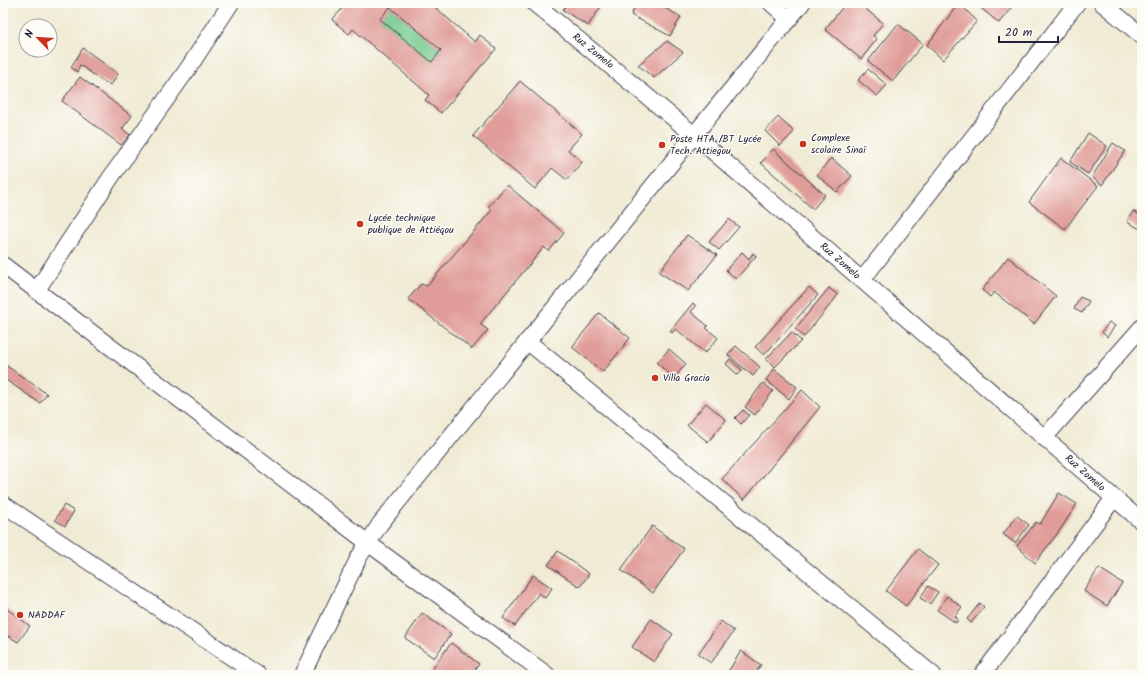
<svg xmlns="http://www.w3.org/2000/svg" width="1145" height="678" font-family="Kalam,sans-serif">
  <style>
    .green { fill: #74ca8e; stroke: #4b7664 }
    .building { fill: #e09c98; fill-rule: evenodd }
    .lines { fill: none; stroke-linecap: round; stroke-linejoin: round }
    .minor-casing { stroke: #414052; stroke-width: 18 }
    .minor { stroke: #fff; stroke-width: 16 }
    .poi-dot { fill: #c8321e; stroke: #fdfcf7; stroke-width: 1.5 }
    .labels { text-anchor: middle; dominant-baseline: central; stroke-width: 3; stroke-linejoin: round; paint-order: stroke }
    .street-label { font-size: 10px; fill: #22223b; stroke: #fdfcf7 }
    .poi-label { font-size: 10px; fill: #22223b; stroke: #fdfcf7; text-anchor: start }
  </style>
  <rect width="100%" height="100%" fill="#fdfcf7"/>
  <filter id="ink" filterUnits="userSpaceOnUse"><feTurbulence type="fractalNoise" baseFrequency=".025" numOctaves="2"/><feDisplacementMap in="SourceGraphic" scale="8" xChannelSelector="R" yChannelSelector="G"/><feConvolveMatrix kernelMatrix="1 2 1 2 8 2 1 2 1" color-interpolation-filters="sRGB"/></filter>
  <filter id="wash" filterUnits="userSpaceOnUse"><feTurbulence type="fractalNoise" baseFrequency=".012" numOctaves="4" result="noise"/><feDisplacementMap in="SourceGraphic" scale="16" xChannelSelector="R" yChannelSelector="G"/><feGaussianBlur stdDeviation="0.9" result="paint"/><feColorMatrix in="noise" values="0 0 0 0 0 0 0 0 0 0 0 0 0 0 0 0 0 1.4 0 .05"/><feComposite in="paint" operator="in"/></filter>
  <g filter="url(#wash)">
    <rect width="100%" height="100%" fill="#f0ebd4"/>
    <!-- green -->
    <polygon class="green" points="390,7 441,50 432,62 380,19"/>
    <g id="blocks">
      <!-- building -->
      <g class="building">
        <path d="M347,3H430L475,42L480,35L496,49L441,113L425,100L429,95L353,29L349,34L332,20ZM390,7L441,50L432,62L380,19Z"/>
        <polygon points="567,3 603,3 588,26 563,10"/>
        <polygon points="637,3 656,3 681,17 670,36 631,15"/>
        <polygon points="846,3 858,3 883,23 873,36 877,39 861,59 825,29"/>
        <polygon points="959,3 977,21 943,60 927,45"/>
        <polygon points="975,3 1015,3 999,23"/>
        <polygon points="898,24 923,44 893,81 868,61"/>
        <polygon points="667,41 683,52 654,78 638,65"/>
        <polygon points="83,48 118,74 111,85 102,81 80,65 77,72 71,67"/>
        <polygon points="868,69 887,85 877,96 858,80"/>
        <polygon points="80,77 132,116 122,129 130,135 121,145 62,101"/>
        <polygon points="520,81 582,134 568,150 582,162 567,180 552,168 535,189 473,136"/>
        <polygon points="778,117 794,132 780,146 765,131"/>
        <polygon points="1088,133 1107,146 1088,174 1070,162"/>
        <polygon points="1113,143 1125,151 1102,185 1092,177"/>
        <polygon points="773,149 825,195 813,209 761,163"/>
        <polygon points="831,158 852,176 837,192 817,175"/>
        <polygon points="1061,158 1098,186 1065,229 1029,202"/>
        <polygon points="507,185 564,233 549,251 544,247 480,324 488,330 472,349 408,299 421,284 427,286 492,210 488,207"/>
        <polygon points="1133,211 1142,216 1142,230 1127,222"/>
        <polygon points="729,219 739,227 719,250 709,242"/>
        <polygon points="687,235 717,255 688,291 659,272"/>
        <polygon points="742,252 749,259 753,253 756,256 736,279 726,270"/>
        <polygon points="1008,257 1056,296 1034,324 994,292 990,297 982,290"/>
        <polygon points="809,287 818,295 764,355 755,347"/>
        <polygon points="829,288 838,295 804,337 795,329"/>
        <polygon points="1080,297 1089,301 1082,313 1074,309"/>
        <polygon points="693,303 696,306 691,312 708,326 706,328 718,338 705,353 676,329 672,333 670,331"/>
        <polygon points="599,313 630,338 603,372 572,347"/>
        <polygon points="1109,322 1115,326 1107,337 1102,332"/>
        <polygon points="792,332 801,341 775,367 766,359"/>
        <polygon points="736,346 760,367 753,376 728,355"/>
        <polygon points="669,349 686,364 674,378 657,363"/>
        <polygon points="730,359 742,370 738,375 726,364"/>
        <polygon points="4,364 47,394 40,403 3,378"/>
        <polygon points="774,369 797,387 789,399 766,380"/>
        <polygon points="763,383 773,391 755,415 745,407"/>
        <polygon points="802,390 820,407 744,500 722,479"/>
        <polygon points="706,403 726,420 708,442 687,425"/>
        <polygon points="743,410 749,415 741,424 735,418"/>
        <polygon points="1059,493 1077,504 1060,530 1035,563 1017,546 1036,522 1040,524"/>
        <polygon points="64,505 74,511 65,526 55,520"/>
        <polygon points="1017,516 1029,525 1015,543 1003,534"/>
        <polygon points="652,526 684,549 653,593 621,570"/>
        <polygon points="918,549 938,565 906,606 886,591"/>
        <polygon points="558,551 589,574 580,587 548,565"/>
        <polygon points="1099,568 1122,583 1107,606 1084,591"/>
        <polygon points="533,575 552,588 545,598 539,593 515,626 503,618"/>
        <polygon points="928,586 938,592 930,604 920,598"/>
        <polygon points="947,596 962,607 955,616 958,619 956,623 937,610"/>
        <polygon points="980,603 984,607 971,623 967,619"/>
        <polygon points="3,606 30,626 18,642 3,633"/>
        <polygon points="422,613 451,634 434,658 405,638"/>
        <polygon points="651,619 673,634 654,662 632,647"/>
        <polygon points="721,621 734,631 711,663 698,654"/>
        <polygon points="451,643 479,664 471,675 428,675"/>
        <polygon points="741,651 761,665 754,675 726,675"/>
      </g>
    </g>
  </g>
  <g filter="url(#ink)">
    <use href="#blocks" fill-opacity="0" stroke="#414052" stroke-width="1"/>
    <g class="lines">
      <!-- minor casing -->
      <g class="minor-casing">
        <g id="minor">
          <polyline points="534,3 694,135 1142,522"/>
          <polyline points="771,3 789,19"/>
          <polyline points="1102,3 1142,36"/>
          <polyline points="3,265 368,543 547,675"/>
          <polyline points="862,280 1077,3"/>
          <polyline points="37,290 111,177 187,70 231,3"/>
          <polyline points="527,341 933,675"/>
          <polyline points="1044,438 1142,327"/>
          <polyline points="3,504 258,675"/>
          <polyline points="302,675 359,557 380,524 694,135 802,3"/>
          <polyline points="982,675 1114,498"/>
        </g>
      </g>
      <!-- minor -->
      <use href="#minor" class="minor"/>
    </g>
  </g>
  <!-- markers -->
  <g class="poi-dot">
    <circle cx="803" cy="144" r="4"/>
    <circle cx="662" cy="145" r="4"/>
    <circle cx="360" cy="224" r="4"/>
    <circle cx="655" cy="378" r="4"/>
    <circle cx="20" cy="615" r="4"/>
  </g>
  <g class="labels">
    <!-- street labels -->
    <g class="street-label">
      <text transform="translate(593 51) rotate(39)">Ruz Zomelo</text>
      <text transform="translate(840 261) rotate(41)">Ruz Zomelo</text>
      <text transform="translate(1085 473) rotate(41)">Ruz Zomelo</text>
    </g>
    <!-- poi labels -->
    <g class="poi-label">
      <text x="811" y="138">Complexe<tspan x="811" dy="12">scolaire Sinaï</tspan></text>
      <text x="670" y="139">Poste HTA /BT Lycée<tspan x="670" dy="12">Tech. Attiegou</tspan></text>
      <text x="368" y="218">Lycée technique<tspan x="368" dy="12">publique de Attiéqou</tspan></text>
      <text x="663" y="378">Villa Gracia</text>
      <text x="28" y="615">NADDAF</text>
    </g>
  </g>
  <!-- margin -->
  <rect width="1145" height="678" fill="none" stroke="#fdfcf7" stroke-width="16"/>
  <!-- north arrow -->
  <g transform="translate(38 38) rotate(295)"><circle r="19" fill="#fdfcf7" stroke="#a5a5ac"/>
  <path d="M0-3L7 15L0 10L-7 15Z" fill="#c8321e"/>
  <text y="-6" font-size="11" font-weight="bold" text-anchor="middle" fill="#22223b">N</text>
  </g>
  <!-- scale -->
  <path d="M999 36v6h59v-6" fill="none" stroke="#22223b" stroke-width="2"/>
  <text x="1005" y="36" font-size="12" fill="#22223b" stroke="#fdfcf7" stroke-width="3" paint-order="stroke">20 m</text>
</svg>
